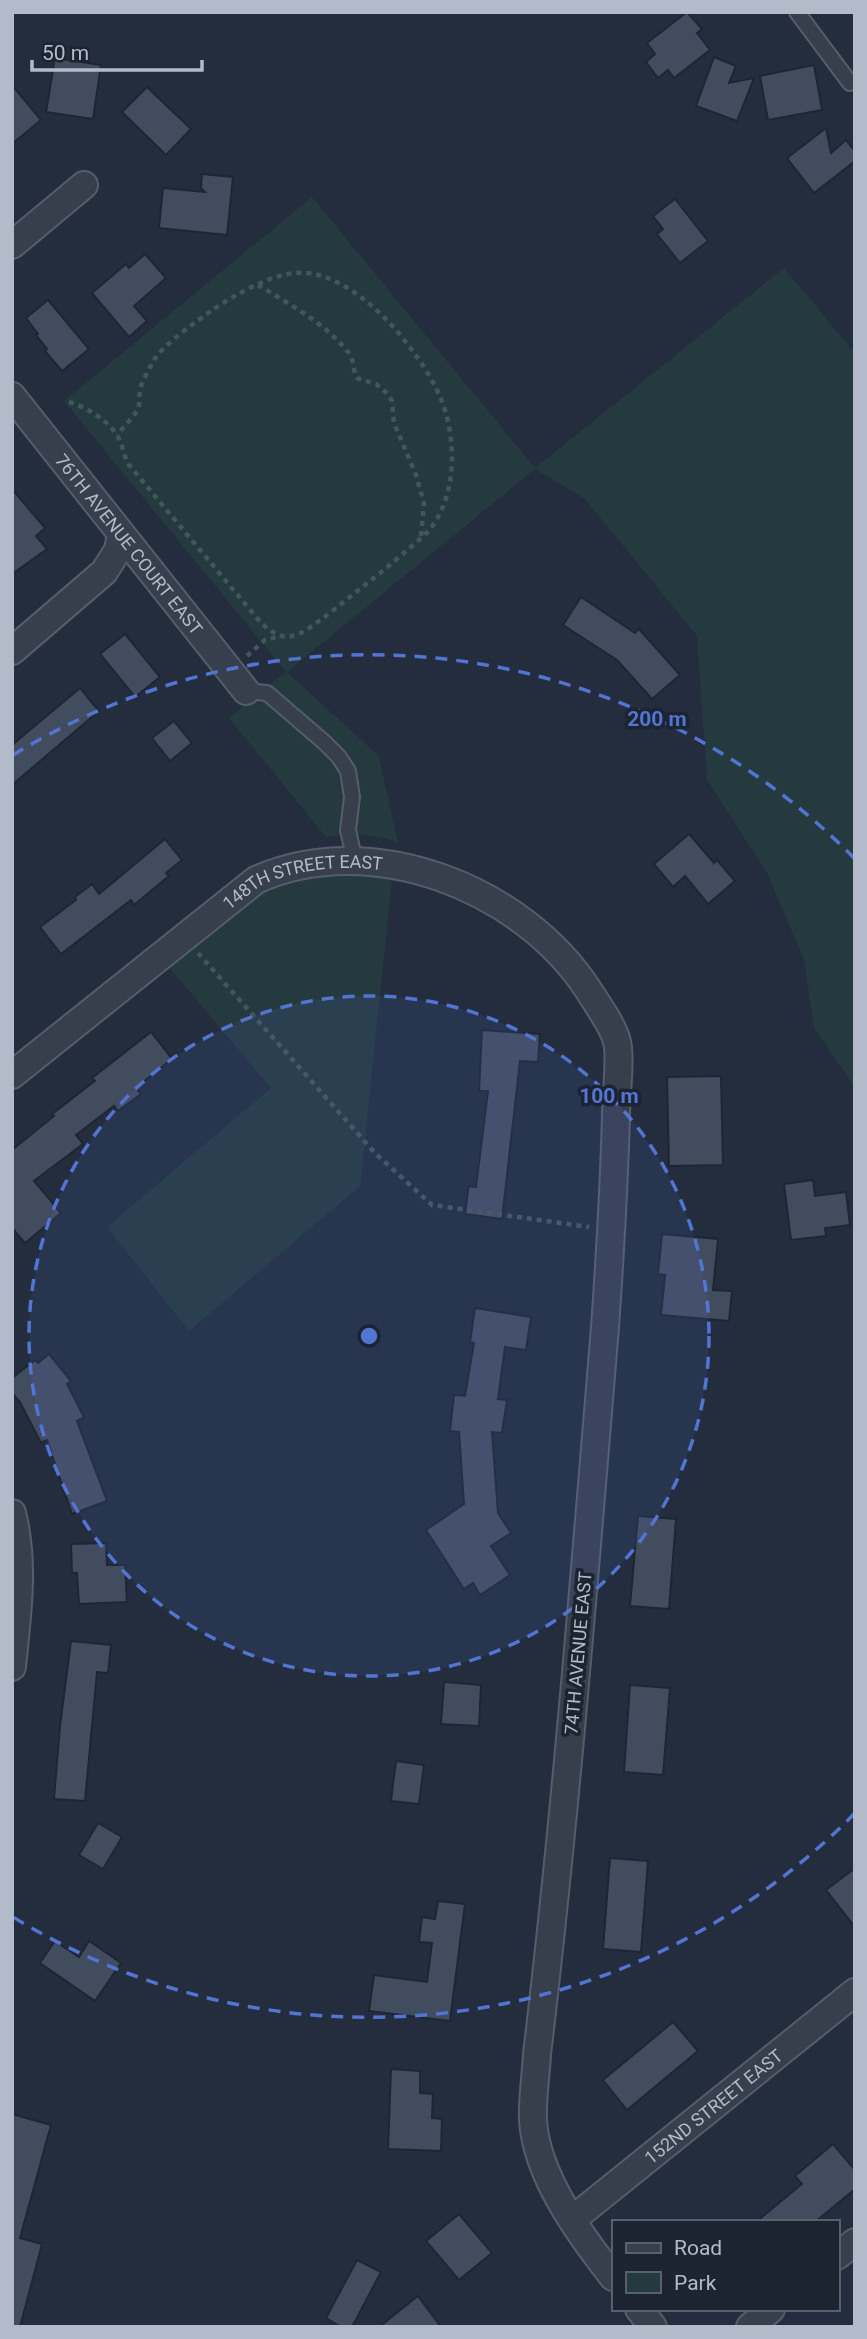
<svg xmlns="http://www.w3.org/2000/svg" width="867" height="2339" font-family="Roboto,sans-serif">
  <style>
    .green { fill: #253a3e }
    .building { fill: #424c5f; stroke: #1e2634; stroke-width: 2 }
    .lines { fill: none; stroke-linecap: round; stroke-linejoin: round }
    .lane-casing { stroke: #555d6b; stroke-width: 18 }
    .street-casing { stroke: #555d6b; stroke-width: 30 }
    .path { stroke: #43575b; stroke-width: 4.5; stroke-dasharray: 5 5; stroke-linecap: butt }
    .lane { stroke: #373f4d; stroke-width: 14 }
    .street { stroke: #373f4d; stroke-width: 26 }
    .ring { fill: none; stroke: #5274d3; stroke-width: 3.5; stroke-dasharray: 12 9 }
    .labels { text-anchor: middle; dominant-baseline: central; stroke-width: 7; stroke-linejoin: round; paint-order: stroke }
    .street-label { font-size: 18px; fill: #b3bac9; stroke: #1c2432 }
    .centre { fill: #5274d3; stroke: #1c2432; stroke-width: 3.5 }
    .ring-label { font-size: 21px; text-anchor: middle; font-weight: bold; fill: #5274d3; stroke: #1c2432; stroke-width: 7; stroke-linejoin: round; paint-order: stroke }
  </style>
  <rect width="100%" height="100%" fill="#232d3d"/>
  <!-- green -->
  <g class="green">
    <path d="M312,197L535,468L784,268L855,353V1087L814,1028L804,960L767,873L707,780L697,636L585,499L535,469L287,672L379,756L398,843C373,833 352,833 326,837L229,718L286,672L64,401Z"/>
    <polygon points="353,871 392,880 360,1186 189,1331 107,1227 271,1088 167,965 259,891 287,878"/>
  </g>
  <!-- building -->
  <g class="building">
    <polygon points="687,12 702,29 697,33 710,50 674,78 668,70 658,78 646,62 655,54 647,43"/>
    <polygon points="714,57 736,66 729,83 754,78 737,121 696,106"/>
    <polygon points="55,58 101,65 93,119 46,112"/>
    <polygon points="814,65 822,110 768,120 760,76"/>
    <polygon points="12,85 41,120 12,144"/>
    <polygon points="147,87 191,129 166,155 122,112"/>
    <polygon points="826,128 831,153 846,140 855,151 855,161 814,193 787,158"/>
    <polygon points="202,174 233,177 227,235 159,228 163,188 205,192 201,188"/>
    <polygon points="675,199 708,241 680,263 657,234 663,229 653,216"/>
    <polygon points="145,254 166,278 134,306 147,321 129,337 92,293 126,264 129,268"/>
    <polygon points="48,300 89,349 62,371 45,351 47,349 36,335 38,334 26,318"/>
    <polygon points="12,489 45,528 36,536 47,549 12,574"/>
    <polygon points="581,597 635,633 639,629 680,675 652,699 617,660 563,625"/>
    <polygon points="125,634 160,677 135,697 100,654"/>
    <polygon points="80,688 99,711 12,785 12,745"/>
    <polygon points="174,721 192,743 170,761 152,738"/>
    <polygon points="689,834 714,863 717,860 735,881 708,904 685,876 673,887 654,864"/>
    <polygon points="165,839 182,860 166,873 169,876 134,905 131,900 61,954 40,927 76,900 75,897 92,884 99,894"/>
    <polygon points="482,1030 540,1034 538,1062 520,1061 502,1219 465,1214 468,1190 469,1186 476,1187 488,1091 479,1091"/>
    <polygon points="151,1032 172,1059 136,1088 141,1094 118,1111 114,1106 76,1135 83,1144 34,1181 61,1213 25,1243 12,1228 12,1150 54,1116 52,1114 95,1081 92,1078"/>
    <polygon points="721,1076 723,1165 669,1166 667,1077"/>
    <polygon points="813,1180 815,1196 846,1192 850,1225 825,1228 826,1236 791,1240 784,1184"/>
    <polygon points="662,1234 718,1239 713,1290 732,1291 729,1321 661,1315 665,1275 658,1274"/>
    <polygon points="475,1308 531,1317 526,1350 505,1347 498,1399 507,1400 502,1433 492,1432 498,1513 511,1533 491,1546 510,1575 480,1595 473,1583 464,1589 426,1530 464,1504 459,1432 450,1431 454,1395 465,1396 474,1343 470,1342"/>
    <polygon points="49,1354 71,1381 67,1384 84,1417 77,1421 107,1501 72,1514 47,1440 41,1443 20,1402 12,1393 12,1378 35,1360 38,1363"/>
    <polygon points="638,1516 676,1519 669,1609 630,1606"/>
    <polygon points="106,1543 107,1565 125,1565 127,1602 79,1604 77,1573 72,1573 71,1544"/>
    <polygon points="71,1641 111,1645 108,1673 97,1672 85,1801 54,1799 60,1726"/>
    <polygon points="444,1682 481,1685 479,1726 441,1724"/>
    <polygon points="630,1685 670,1688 663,1775 624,1772"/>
    <polygon points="396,1761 424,1765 419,1804 391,1801"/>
    <polygon points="98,1823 122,1837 103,1869 79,1855"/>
    <polygon points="610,1858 648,1861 641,1952 603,1949"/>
    <polygon points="855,1868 855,1927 826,1890"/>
    <polygon points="438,1901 465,1904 450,2021 369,2011 374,1975 427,1982 432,1943 419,1942 422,1917 435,1919"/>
    <polygon points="55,1941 79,1957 89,1941 121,1963 95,2001 40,1963"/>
    <polygon points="673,2022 698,2051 627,2110 603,2080"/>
    <polygon points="391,2069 420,2071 420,2093 433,2094 432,2118 442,2119 441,2151 388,2149"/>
    <polygon points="12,2114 51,2125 20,2238 42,2244 20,2327 12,2327"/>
    <polygon points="833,2144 855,2170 855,2189 815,2222 756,2222 802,2184 795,2176"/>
    <polygon points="459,2214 492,2253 459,2280 426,2241"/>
    <polygon points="357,2260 381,2272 352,2327 341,2327 326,2318"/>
    <polygon points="418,2296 441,2327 379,2327"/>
  </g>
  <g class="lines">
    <!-- lane casing -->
    <g class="lane-casing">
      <g id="lane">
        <polyline points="797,12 850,83"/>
        <polyline points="246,691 267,693 324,742 339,757 348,771 352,797 348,830 355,862"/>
      </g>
    </g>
    <!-- street casing -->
    <g class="street-casing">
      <g id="street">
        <polyline points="12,245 84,185"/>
        <path id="s1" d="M12,396L246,691"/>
        <polyline points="12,651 104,572 118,550 121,534"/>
        <path id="s2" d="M12,1075L256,880C370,828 523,888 589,991C597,1004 614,1027 617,1042C621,1056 616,1098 616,1115C614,1186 610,1256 605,1327C585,1569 566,1813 537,2054C536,2076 532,2098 533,2120C536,2175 580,2235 613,2277"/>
        <path d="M12,1513C25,1564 17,1616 12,1667"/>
        <path id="s3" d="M573,2219L855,1992"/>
        <polyline points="837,2256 855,2242"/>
        <polyline points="639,2309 653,2327"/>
        <polyline points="750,2327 771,2309"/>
      </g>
    </g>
    <!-- path -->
    <g class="path">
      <path d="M258,285C289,304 325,323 348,352C355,360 352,369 357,378L376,384L388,394L392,401L394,423L416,475L424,503L421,537"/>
      <path d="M69,402C86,407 106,419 116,434C123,443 123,455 129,465L256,617C286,651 300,635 331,612C356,592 381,573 405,552C415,543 428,534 435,522C457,488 456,436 441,399C421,351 354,268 296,273C272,274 234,295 214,309C198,320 163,345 154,360C149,369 143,380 140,389C139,394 140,400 139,405C136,416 124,426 117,435"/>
      <polyline points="247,656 265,640 277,637"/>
      <polyline points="198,953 375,1153 432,1205 589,1227"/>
    </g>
    <!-- lane -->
    <use href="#lane" class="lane"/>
    <!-- street -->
    <use href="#street" class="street"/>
  </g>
  <!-- distance rings -->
  <circle cx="369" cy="1336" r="340" fill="#5274d3" fill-opacity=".12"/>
  <g class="ring">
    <circle cx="369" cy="1336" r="340"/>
    <path d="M855 1813A681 681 0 0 1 13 1917M13 755A681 681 0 0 1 855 859"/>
  </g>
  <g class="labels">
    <!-- street labels -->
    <g class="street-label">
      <text stroke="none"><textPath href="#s1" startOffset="189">76TH AVENUE COURT EAST</textPath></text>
      <text stroke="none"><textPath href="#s2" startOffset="357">148TH STREET EAST</textPath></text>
      <text transform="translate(578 1653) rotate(-85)">74TH AVENUE EAST</text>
      <text stroke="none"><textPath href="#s3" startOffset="180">152ND STREET EAST</textPath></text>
    </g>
  </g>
  <circle cx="369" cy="1336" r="10" class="centre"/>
  <g class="ring-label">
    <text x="657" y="726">200 m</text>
    <text x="609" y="1103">100 m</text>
  </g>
  <!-- border -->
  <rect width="867" height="2339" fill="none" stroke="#b3bac9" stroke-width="28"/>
  <!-- legend -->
  <rect x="612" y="2220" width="228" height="91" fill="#1c2432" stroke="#58606e" stroke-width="2"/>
  <rect x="626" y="2243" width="35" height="10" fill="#373f4d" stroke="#58606e" stroke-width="2"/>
  <text x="674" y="2255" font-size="21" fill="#b3bac9">Road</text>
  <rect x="626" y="2272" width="35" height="21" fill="#253a3e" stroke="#58606e" stroke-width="2"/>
  <text x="674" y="2290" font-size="21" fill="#b3bac9">Park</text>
  <!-- scale -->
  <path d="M32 60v10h170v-10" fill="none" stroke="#b3bac9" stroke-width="3.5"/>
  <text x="42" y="60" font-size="21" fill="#b3bac9" stroke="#1c2432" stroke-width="5" paint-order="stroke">50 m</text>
</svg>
